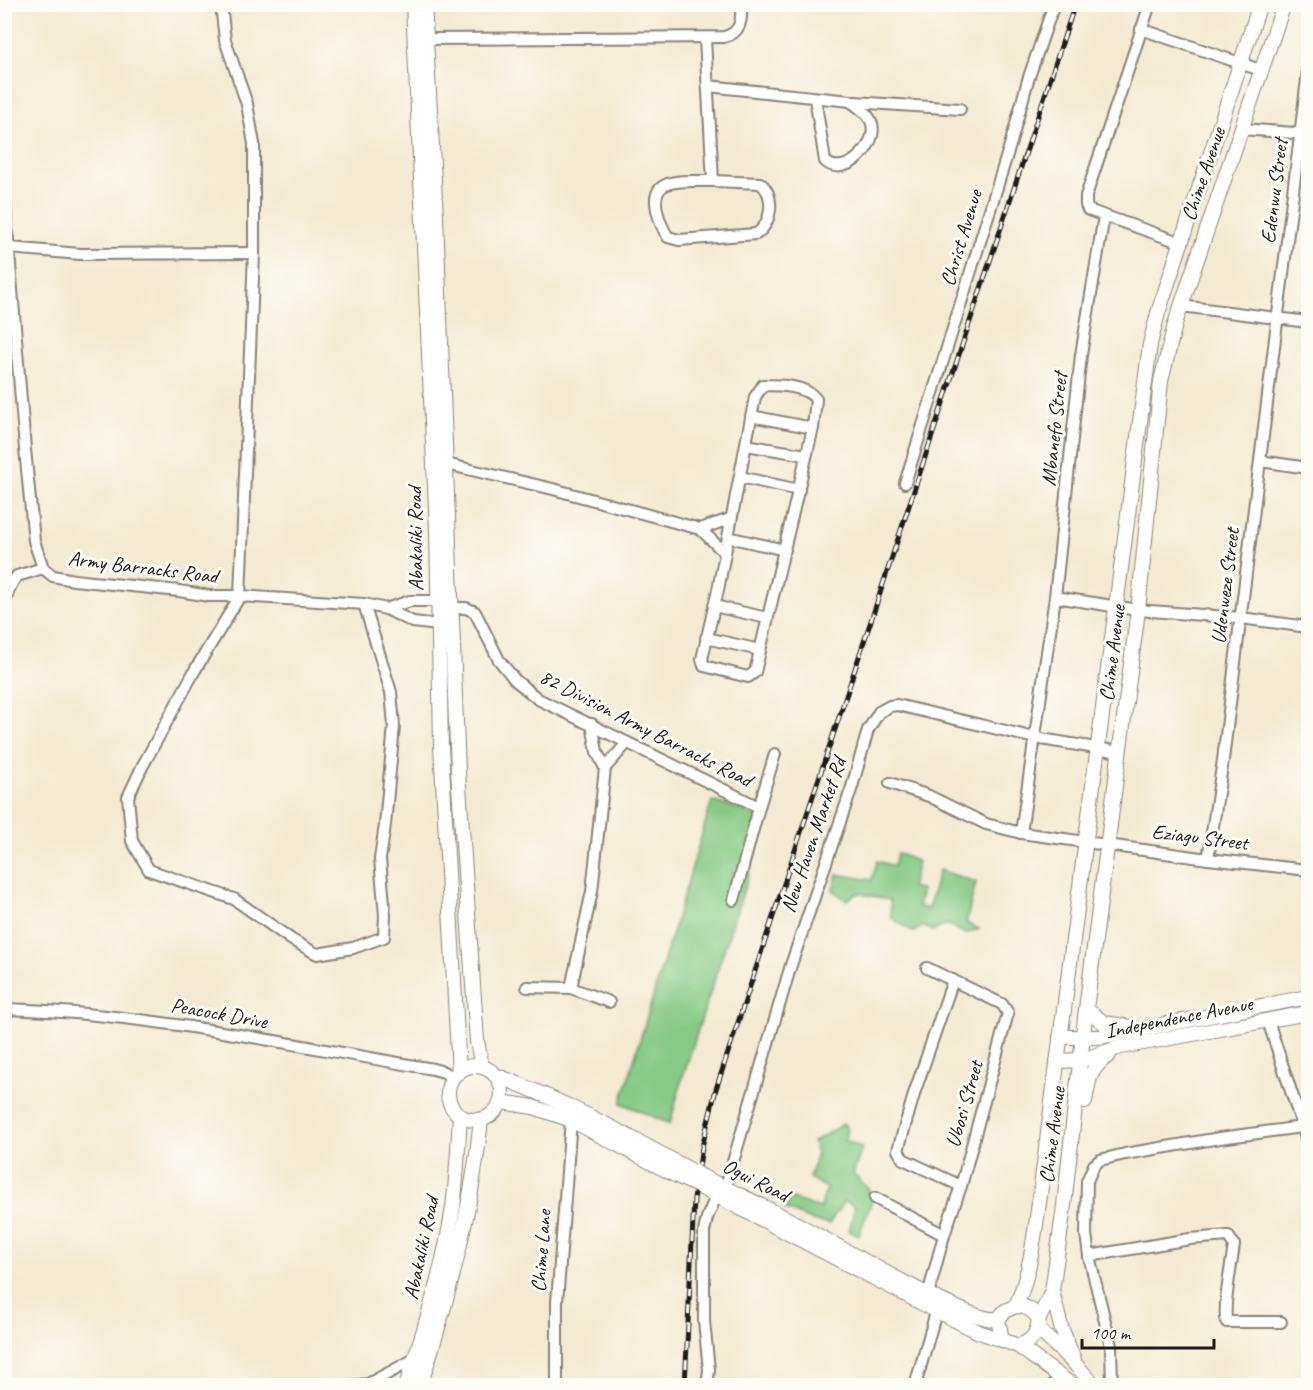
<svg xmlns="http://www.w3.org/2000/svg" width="1313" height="1390" font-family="Caveat,sans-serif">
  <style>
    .green { fill: #86ca83; stroke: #517350; stroke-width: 1.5 }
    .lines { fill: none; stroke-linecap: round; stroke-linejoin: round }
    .minor-casing { stroke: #888378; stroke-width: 14 }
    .major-casing { stroke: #888378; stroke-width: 16 }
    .minor { stroke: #fff; stroke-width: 10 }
    .major { stroke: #fff; stroke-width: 14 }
    .rail-casing { stroke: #1c1c1c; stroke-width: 5 }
    .rail { stroke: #fdfcf7; stroke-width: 3; stroke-dasharray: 9; stroke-linecap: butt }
    .major-bridge-casing { stroke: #888378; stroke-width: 16; stroke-linecap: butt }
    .major-bridge { stroke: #fff; stroke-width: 14 }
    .labels { text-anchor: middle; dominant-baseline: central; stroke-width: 6; stroke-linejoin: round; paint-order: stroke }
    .street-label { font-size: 21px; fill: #1c1c1c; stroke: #fdfcf7 }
  </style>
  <rect width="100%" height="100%" fill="#fdfcf7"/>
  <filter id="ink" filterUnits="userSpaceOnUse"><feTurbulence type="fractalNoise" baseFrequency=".0167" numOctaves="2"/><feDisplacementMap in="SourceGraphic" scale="12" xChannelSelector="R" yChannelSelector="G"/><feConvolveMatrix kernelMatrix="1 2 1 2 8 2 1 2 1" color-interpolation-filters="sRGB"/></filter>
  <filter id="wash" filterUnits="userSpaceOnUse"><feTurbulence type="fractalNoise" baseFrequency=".008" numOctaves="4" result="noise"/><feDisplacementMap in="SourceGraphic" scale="24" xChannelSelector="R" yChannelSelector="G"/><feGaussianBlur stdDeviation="1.35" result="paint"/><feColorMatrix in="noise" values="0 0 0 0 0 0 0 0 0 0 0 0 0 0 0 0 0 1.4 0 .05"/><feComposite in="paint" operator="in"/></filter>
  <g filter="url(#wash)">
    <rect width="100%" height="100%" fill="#f4ead3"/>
    <!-- green -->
    <g class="green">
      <polygon points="712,801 767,818 682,1079 670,1124 621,1103"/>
      <polygon points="897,853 918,862 911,887 922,890 918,906 928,909 939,870 976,882 966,923 979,929 965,934 947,924 933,931 923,926 913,932 891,917 890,900 858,893 846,900 833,890 837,874 872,880 877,861 894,866"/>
      <polygon points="844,1123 847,1130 845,1140 862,1148 853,1174 874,1195 859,1235 849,1231 855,1206 844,1201 829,1224 815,1222 785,1209 789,1198 820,1208 827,1188 809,1178 817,1154 813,1142"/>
    </g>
  </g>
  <g filter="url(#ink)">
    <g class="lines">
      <!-- minor casing -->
      <g class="minor-casing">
        <g id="minor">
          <polyline points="221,4 225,40 247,104 254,144 254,253 240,596 195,670 142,767 128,797 132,841 149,870 234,899 292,940 317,954 353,948 384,937 385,915 380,859 385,825 394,726 391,692 364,604"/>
          <polyline points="1150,4 1086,196 1086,205 1088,210 1182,243"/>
          <polyline points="1141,29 1260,70"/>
          <path d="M426,39L724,37C741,33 742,20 741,4"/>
          <polyline points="705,39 713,181"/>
          <path d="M708,86L850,101C858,107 867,112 871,121C881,143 845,180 825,161L815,98"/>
          <polyline points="854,102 960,109"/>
          <polyline points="1241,129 1308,134"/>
          <path d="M713,181L760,183C776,195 772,224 756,234L679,240L668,237C662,228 659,220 657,210C649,174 688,182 713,181Z"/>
          <polyline points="4,191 25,449 34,541 43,568 53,576 74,580 179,591 209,596 240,596 364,604 386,609 413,622 446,626"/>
          <polyline points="1104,216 1081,355 1055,597 1021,833 1208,859 1308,870"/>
          <polyline points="9,248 80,254 254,253"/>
          <polyline points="1181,306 1308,322"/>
          <polyline points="751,416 813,428"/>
          <polyline points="746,445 806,455"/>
          <polyline points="1260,461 1308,468"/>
          <polyline points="446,464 553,489 700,529 725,553"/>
          <polyline points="740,477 799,490"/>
          <polyline points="905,483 1011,142 1028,80 1054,4"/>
          <polyline points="700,529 730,519"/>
          <path d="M728,537L755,397L763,385C779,385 805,385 816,399L813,428L755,672L748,677L704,666L702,659L718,590L728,537L785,550"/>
          <polyline points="1055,597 1138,610 1241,618 1308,627"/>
          <polyline points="714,606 767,618"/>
          <path d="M4,607C7,596 9,585 17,576L43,568"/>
          <polyline points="452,608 466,608 475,612 499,660 515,680 538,699 759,807 734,900"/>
          <polyline points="386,609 410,601 444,601"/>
          <polyline points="706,638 760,650"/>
          <polyline points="592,724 597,752 605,768"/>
          <polyline points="890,783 929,796 986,824 1021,833"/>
          <polyline points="759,807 775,754"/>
          <polyline points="1208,859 1223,760 1308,71"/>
          <polyline points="927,968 1002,1004 1008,1013 961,1186 944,1235 928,1295"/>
          <polyline points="953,980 915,1091 898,1150 903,1159 961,1186"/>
          <polyline points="527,987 571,988 609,1002"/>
          <polyline points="571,988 592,891 605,768 627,743"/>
          <path d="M4,1009C149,1013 290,1045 433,1069L444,1072L453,1078"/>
          <polyline points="1268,1021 1308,1143"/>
          <polyline points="725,1189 791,965 852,787 868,730 879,712 890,706 897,705 1035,738 1120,752"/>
          <polyline points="875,1198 944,1235"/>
          <path d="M1089,1256L1190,1239L1228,1236L1234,1245C1232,1262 1222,1310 1227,1322H1281"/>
          <polyline points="350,1386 368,1384 415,1359 418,1360"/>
          <polyline points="557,1386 557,1302 571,1120"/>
          <polyline points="707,1386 709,1370 704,1321 704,1232 707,1218 716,1196"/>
          <polyline points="915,1386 938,1305"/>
          <polyline points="1051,1386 1062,1378"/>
          <polyline points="1112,1386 1111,1346 1089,1256 1086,1234 1087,1181 1094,1165 1100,1160 1125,1154 1220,1138 1302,1127"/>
        </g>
      </g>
      <!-- major casing -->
      <g class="major-casing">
        <g id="major">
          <polyline points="413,4 437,530 441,746 459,1072"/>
          <polyline points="424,4 436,217 458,772 477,1041 482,1067"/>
          <polyline points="1086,1009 1104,1023 1131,1027"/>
          <polyline points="1060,1037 1099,1037 1308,997"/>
          <polyline points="1057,1061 1082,1060 1121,1047 1308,1013"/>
          <circle cx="475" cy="1093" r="27"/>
          <path d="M495,1075C560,1099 621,1132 681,1165"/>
          <polyline points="501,1102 533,1107 571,1120 677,1176"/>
          <path d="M1085,1102C1089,1079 1089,1069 1109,1055"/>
          <path d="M703,1177C734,1193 766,1207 797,1224C830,1241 969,1324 998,1319"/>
          <polyline points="698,1186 935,1310 979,1332 1002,1340"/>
          <polyline points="1052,1291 1061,1327 1074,1360"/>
          <path d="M1016,1306C1031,1271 1035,1232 1040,1195L1150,344L1158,313L1260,4"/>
          <path d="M1016,1306C1027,1306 1034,1311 1039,1319C1037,1334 1033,1341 1018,1346L1002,1340L998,1319L1005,1311Z"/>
          <polyline points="1039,1319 1052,1291 1063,1214 1086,1009 1138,610 1161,381 1175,324 1284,4"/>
          <polyline points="1038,1329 1076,1365 1095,1386"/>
          <polyline points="1018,1346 1073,1386"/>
          <path d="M406,1386C425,1328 444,1268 453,1207C457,1177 458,1146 460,1116"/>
          <path d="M420,1386C448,1299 472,1211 481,1120"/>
        </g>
      </g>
      <!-- minor -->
      <use href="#minor" class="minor"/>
      <!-- major -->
      <use href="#major" class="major"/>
      <!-- rail casing -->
      <g class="rail-casing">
        <polyline id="rail" points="685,1386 694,1199 702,1147 716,1089 1075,4"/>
      </g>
      <!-- rail -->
      <use href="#rail" class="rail"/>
      <!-- major-bridge casing -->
      <g class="major-bridge-casing">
        <g id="major-bridge">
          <polyline points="681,1165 703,1177"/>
          <polyline points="677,1176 698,1186"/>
        </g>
      </g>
      <!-- major-bridge -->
      <use href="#major-bridge" class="major-bridge"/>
    </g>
  </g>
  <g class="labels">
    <!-- street labels -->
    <g class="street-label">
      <text transform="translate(1203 174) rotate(-71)">Chime Avenue</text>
      <text transform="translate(1274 191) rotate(-83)">Edenwu Street</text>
      <text transform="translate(961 238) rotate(-73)">Christ Avenue</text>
      <text transform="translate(1054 429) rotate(-84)">Mbanefo Street</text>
      <text transform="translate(415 539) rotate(-91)">Abakaliki Road</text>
      <text transform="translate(143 567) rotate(7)">Army Barracks Road</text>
      <text transform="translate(1225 586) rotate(-83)">Udenweze Street</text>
      <text transform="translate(1112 653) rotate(-83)">Chime Avenue</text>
      <text transform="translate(646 728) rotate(27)">82 Division Army Barracks Road</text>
      <text transform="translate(813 835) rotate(-71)">New Haven Market Rd</text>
      <text transform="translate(1200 837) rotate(7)">Eziagu Street</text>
      <text transform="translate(219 1013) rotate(10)">Peacock Drive</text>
      <text transform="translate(1179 1017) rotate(-11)">Independence Avenue</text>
      <text transform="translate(964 1104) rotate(-74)">Ubosi Street</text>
      <text transform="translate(1052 1135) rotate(-83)">Chime Avenue</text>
      <text transform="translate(756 1180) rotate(27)">Ogui Road</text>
      <text transform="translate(421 1248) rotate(-78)">Abakaliki Road</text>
      <text transform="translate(541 1251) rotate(-86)">Chime Lane</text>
    </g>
  </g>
  <!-- margin -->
  <rect width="1313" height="1390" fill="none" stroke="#fdfcf7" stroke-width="24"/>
  <!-- scale -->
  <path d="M1082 1339v9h132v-9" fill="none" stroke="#1c1c1c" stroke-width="3"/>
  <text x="1091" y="1339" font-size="18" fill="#1c1c1c" stroke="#fdfcf7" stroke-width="4.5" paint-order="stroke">100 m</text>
</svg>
